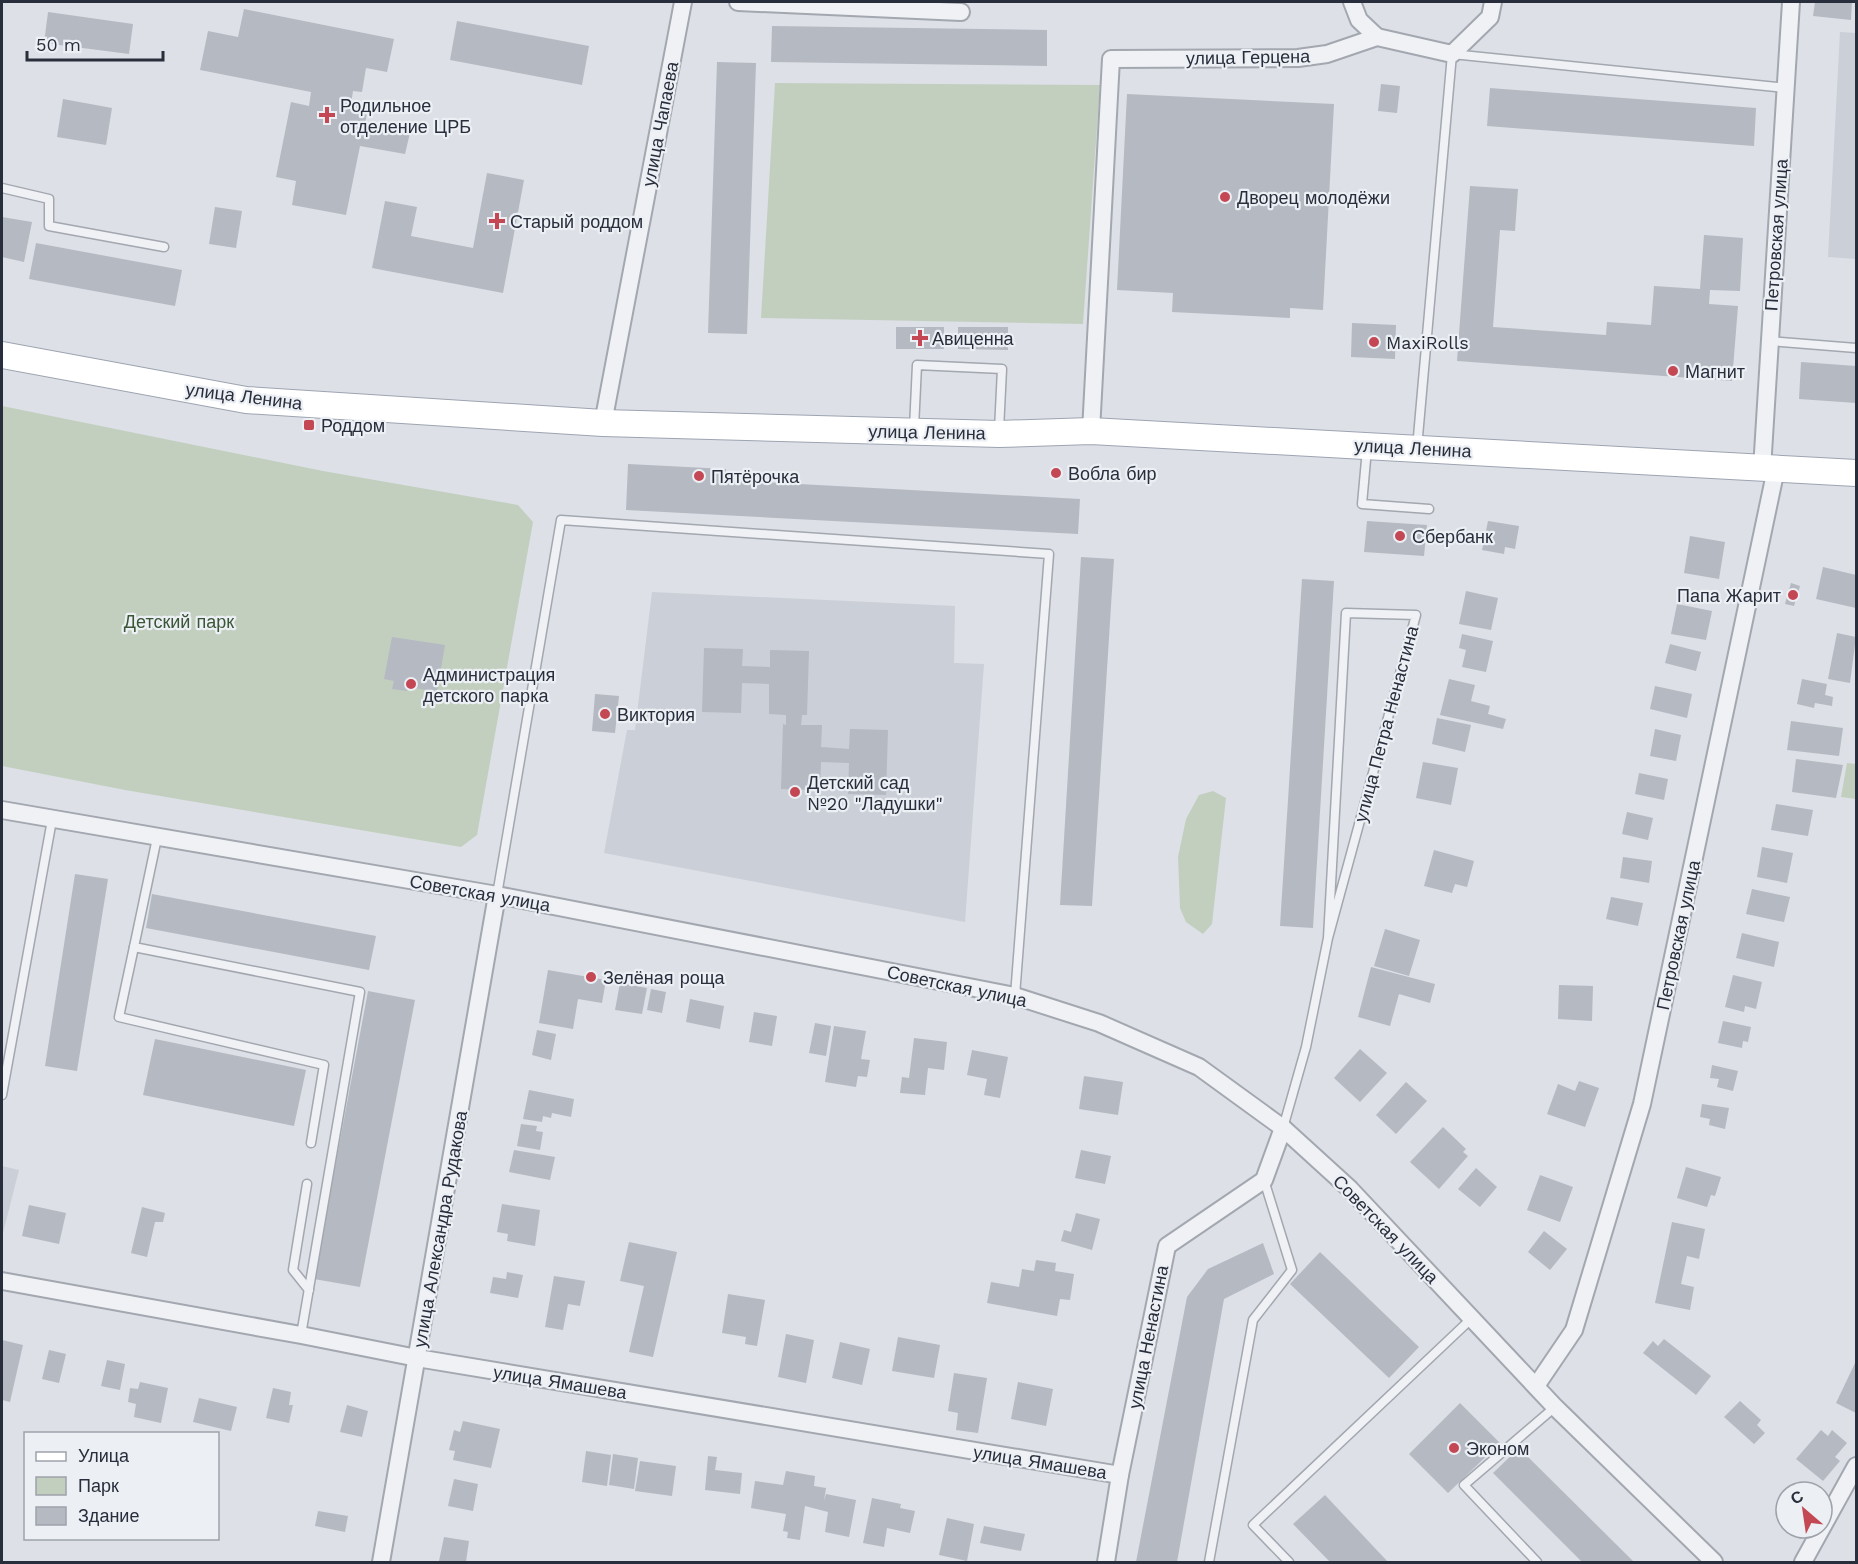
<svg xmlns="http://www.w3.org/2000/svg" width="1858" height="1564" font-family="'Work Sans',sans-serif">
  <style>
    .built { fill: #cbcfd7 }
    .green { fill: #c2cfbf }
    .building { fill: #b5b9c2 }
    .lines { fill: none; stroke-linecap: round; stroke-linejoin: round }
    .lane-casing { stroke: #a3a7af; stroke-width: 11 }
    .street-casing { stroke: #a3a7af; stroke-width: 20 }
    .primary-casing { stroke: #9da4b1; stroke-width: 28 }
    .lane { stroke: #eff1f5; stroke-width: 8 }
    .street { stroke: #eff1f5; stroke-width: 16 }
    .primary { stroke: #fff; stroke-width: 26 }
    .poi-dot { fill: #c44853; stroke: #eceff4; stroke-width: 2 }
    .labels { text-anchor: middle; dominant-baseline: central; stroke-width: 4.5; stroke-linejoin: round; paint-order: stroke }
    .street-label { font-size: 18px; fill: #282e3b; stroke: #eceff4 }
    .poi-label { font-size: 18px; fill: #282e3b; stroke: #eceff4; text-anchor: start }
    .park-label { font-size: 18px; fill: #3a5636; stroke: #eceff4 }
  </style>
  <rect width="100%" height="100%" fill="#dde0e6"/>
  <!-- built -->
  <g class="built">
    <polygon points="1840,32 1856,33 1856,259 1828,257"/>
    <polygon points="652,592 955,606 954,663 984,664 965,922 604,853 627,730 635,730"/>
    <polygon points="2,1166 19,1170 2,1237"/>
  </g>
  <!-- green -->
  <g class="green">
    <polygon points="775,83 1100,85 1083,324 761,318"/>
    <polygon points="2,406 323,471 518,505 533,522 477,835 461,847 125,790 2,766"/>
    <polygon points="1847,763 1856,764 1856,799 1841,797"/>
    <polygon points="1213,791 1226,798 1212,924 1203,934 1186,922 1180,908 1178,857 1186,819 1199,795"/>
  </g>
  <!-- building -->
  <g class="building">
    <polygon points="1815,2 1852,2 1851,20 1813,16"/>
    <polygon points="244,9 394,39 387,72 366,68 362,92 353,91 351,104 368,107 365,124 410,133 405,154 360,146 346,215 292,205 296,181 276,177 291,102 309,106 311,92 200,70 208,31 238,37"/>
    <polygon points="48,12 133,24 129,54 44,43"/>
    <polygon points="457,21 589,46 582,85 450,60"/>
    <polygon points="772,26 1047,30 1047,66 771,62"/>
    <polygon points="717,62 756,63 747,334 708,333"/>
    <polygon points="1381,84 1400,86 1397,113 1378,111"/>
    <polygon points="1490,88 1756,108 1754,146 1487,126"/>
    <polygon points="1127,94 1334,104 1323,310 1290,308 1290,318 1172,312 1173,293 1117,290"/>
    <polygon points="63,99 112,108 106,145 57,137"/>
    <polygon points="487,173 524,180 503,293 372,268 385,201 417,207 411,236 473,248"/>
    <polygon points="1470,186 1518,189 1515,231 1500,230 1493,327 1606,335 1607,322 1651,325 1654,286 1700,289 1704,235 1743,238 1740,291 1710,290 1709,304 1738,306 1732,381 1457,361"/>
    <polygon points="215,207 242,211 236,248 209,244"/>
    <polygon points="2,217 32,222 24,262 2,257"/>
    <polygon points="36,243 182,270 175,306 29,279"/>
    <polygon points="1352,323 1396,325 1395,359 1351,357"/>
    <rect x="896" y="327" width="48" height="22"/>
    <polygon points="958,327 1008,327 1008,350 958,349"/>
    <polygon points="1801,362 1856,366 1856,403 1799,399"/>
    <polygon points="628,464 726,469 726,480 1080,499 1078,534 626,510"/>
    <polygon points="1367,521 1427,525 1424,556 1364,552"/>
    <polygon points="1488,521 1519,526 1515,549 1505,547 1504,554 1482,550"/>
    <polygon points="1690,536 1725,542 1719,579 1684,573"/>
    <polygon points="1081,557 1114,559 1092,906 1060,905"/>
    <polygon points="1823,567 1856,575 1856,608 1816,599"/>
    <polygon points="1302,579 1334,581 1313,928 1280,926"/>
    <polygon points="1791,583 1800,586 1794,606 1785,604"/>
    <polygon points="1466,591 1498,598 1491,630 1459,624"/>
    <polygon points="1677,604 1712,611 1706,640 1671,634"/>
    <polygon points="1837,633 1856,637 1850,683 1828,679"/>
    <polygon points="1462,634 1493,641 1486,672 1462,667 1466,650 1459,648"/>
    <polygon points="392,637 445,645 437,692 409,687 407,691 392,689 394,681 384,679"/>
    <polygon points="1670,644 1701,652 1696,671 1665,663"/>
    <polygon points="704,648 743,649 742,666 770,667 770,650 809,651 807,715 802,715 801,725 822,725 821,747 849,749 850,729 888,730 886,795 848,794 849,763 821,762 820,790 781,789 783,724 786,725 786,715 769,714 769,684 742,683 741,713 702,712"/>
    <polygon points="1449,679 1475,685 1471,701 1490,706 1488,714 1506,719 1503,729 1440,715"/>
    <polygon points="1802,679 1827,684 1825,695 1833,697 1832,706 1815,703 1814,708 1797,704"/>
    <polygon points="1655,686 1692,694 1687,718 1650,709"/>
    <polygon points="595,694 619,696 615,733 592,731"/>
    <polygon points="1437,718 1471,725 1465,752 1432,744"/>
    <polygon points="1791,721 1843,728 1839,756 1787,750"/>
    <polygon points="1655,729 1681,735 1676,761 1650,756"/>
    <polygon points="1796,759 1843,765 1836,798 1792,792"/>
    <polygon points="1423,762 1458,768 1451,805 1416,798"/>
    <polygon points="1639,773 1668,779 1664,800 1635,794"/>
    <polygon points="1776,804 1813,810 1808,836 1771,830"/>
    <polygon points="1627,812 1653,818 1648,840 1622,834"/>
    <polygon points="1762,847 1793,853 1787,883 1757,877"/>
    <polygon points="1434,850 1474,861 1467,887 1455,884 1452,893 1424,886"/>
    <polygon points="1623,857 1652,861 1649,883 1620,878"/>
    <polygon points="75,874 108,879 77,1071 45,1066"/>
    <polygon points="1752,889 1790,897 1784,922 1746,914"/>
    <polygon points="152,894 376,936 369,970 146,928"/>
    <polygon points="1611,897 1643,903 1638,926 1606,919"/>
    <polygon points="1385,929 1420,940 1409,976 1374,966"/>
    <polygon points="1742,933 1779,942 1774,967 1736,958"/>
    <polygon points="1371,967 1435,984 1430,1003 1399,994 1390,1026 1358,1017"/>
    <polygon points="548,970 606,980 602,1003 578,999 573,1029 539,1023"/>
    <polygon points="1733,975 1762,982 1756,1009 1745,1006 1744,1012 1725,1007"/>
    <polygon points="620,983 647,988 642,1014 615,1010"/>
    <polygon points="1559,985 1593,986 1592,1021 1558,1019"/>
    <polygon points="651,989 666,992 662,1013 647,1010"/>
    <polygon points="368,991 415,1000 360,1287 314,1279"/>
    <polygon points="690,999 724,1006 720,1029 686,1022"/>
    <polygon points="754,1012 777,1016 772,1046 749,1042"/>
    <polygon points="1723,1021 1751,1027 1748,1042 1743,1041 1742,1048 1718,1043"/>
    <polygon points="815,1023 831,1026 826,1056 809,1053"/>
    <polygon points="834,1026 866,1031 861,1059 870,1060 867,1077 858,1076 856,1087 825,1082"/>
    <polygon points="537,1030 556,1034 551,1060 532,1055"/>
    <polygon points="914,1038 947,1042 944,1070 928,1068 925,1095 900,1093 902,1077 909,1078"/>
    <polygon points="155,1039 306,1070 294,1126 143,1095"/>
    <polygon points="1360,1049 1387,1073 1360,1102 1334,1078"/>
    <polygon points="972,1050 1008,1057 1000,1098 984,1095 987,1079 967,1075"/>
    <polygon points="1712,1065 1738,1071 1733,1091 1717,1087 1719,1079 1710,1078"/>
    <polygon points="1084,1076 1123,1082 1118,1115 1079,1109"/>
    <polygon points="1579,1081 1599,1088 1585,1127 1547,1114 1558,1084 1575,1091"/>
    <polygon points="1406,1082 1427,1101 1396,1134 1376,1115"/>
    <polygon points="529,1090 574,1099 571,1117 552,1113 551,1118 543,1116 542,1122 523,1119"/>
    <polygon points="1702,1104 1729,1108 1725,1129 1709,1125 1710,1119 1700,1117"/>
    <polygon points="521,1124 537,1126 536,1131 543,1132 540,1150 517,1146"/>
    <polygon points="1443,1127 1466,1149 1463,1152 1468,1156 1439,1189 1410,1162"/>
    <polygon points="514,1150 555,1157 550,1180 509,1172"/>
    <polygon points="1081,1150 1111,1156 1105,1184 1075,1178"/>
    <polygon points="1686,1167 1721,1177 1715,1196 1711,1195 1707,1207 1677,1198"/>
    <polygon points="1476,1168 1497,1187 1480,1207 1458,1189"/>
    <polygon points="1540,1175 1573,1187 1560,1222 1527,1210"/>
    <polygon points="502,1204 540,1210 535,1246 507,1241 508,1234 497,1232"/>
    <polygon points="29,1205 66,1213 59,1244 22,1236"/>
    <polygon points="142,1207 165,1213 163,1222 155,1222 147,1257 131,1253"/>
    <polygon points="1076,1213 1100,1219 1092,1250 1061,1241 1064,1230 1071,1232"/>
    <polygon points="1672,1222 1705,1229 1699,1259 1687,1256 1681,1284 1694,1287 1690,1310 1655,1303"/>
    <polygon points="1544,1231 1567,1249 1550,1270 1528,1252"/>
    <polygon points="629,1242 677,1252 653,1357 629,1352 644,1286 620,1281"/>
    <polygon points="1263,1243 1274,1274 1224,1299 1177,1562 1136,1562 1187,1297 1208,1269"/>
    <polygon points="1320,1252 1419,1347 1389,1378 1290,1284"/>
    <polygon points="1036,1260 1056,1263 1055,1271 1074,1274 1070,1300 1060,1299 1057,1316 987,1303 991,1282 1019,1287 1022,1269 1034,1271"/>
    <polygon points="507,1272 523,1275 518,1298 490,1293 493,1277 506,1279"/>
    <polygon points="554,1276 585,1281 580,1306 568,1304 563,1330 545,1327"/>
    <polygon points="728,1294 765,1300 757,1346 745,1344 746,1337 722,1333"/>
    <polygon points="786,1334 814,1340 806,1383 778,1377"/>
    <polygon points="898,1337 940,1345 934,1378 892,1371"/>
    <polygon points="1664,1339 1711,1376 1696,1395 1643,1353 1653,1341 1658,1346"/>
    <polygon points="2,1340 23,1345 10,1402 2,1400"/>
    <polygon points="840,1342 870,1349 862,1385 832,1378"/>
    <polygon points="49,1350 66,1354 59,1383 42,1379"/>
    <polygon points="107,1360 125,1364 120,1390 101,1386"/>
    <polygon points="1856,1361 1856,1413 1836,1403"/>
    <polygon points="954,1373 987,1378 978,1433 956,1430 958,1413 948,1411"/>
    <polygon points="140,1382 168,1388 161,1423 134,1417 136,1404 128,1402 130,1388 138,1389"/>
    <polygon points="1018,1382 1053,1389 1046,1426 1011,1419"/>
    <polygon points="273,1388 291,1392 289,1405 293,1405 289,1423 266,1418"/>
    <polygon points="199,1398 237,1407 231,1431 193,1422"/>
    <polygon points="1740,1401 1761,1420 1757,1425 1765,1433 1754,1444 1724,1417"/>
    <polygon points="1460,1403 1500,1443 1448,1493 1409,1454"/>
    <polygon points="347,1405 368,1411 362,1437 340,1432"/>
    <polygon points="463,1421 500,1429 491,1468 453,1460 455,1451 449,1450 454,1430 460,1432"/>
    <polygon points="1821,1430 1828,1436 1832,1430 1847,1443 1835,1457 1840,1461 1823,1481 1796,1459"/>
    <polygon points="1519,1448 1634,1562 1582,1562 1493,1473"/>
    <polygon points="586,1451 611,1455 607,1486 582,1482"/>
    <polygon points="613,1454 638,1458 634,1489 609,1485"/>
    <polygon points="708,1456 717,1457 715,1470 742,1473 740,1494 705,1490"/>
    <polygon points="640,1461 676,1466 672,1496 635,1491"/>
    <polygon points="786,1471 815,1476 814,1486 826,1488 824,1501 826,1494 856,1500 849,1537 825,1532 828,1512 805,1506 800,1540 787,1538 788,1532 783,1531 786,1514 751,1508 755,1481 783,1485"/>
    <polygon points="454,1479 478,1484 473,1511 448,1506"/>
    <polygon points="1325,1495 1388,1562 1330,1562 1293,1524"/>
    <polygon points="872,1498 901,1504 900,1508 915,1511 910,1533 887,1528 884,1547 863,1543"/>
    <polygon points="318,1511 348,1516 345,1532 315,1526"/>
    <polygon points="947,1518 974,1524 967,1561 939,1555"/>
    <polygon points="984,1526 1025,1534 1021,1551 980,1543"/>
    <polygon points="444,1537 469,1541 466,1562 439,1561"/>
  </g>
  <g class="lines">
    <!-- lane casing -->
    <g class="lane-casing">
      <g id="lane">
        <polyline points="2,188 49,199 49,226 164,247"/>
        <polyline points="1770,341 1856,348"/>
        <polyline points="914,428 917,365 1002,369 999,430"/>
        <polyline points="1417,448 1452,54 1786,88"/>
        <polyline points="1367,449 1362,504 1429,509"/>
        <polyline points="157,838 134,947 360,992 301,1335"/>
        <polyline points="497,895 561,520 1049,554 1015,996"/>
        <polyline points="134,947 119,1017 324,1065 311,1143"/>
        <polyline points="2,1095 52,820"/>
        <polyline points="1283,1128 1306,1047 1328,938 1346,613 1416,615 1328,938"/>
        <polyline points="307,1184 293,1270 309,1290"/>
        <polyline points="1209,1562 1253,1320 1292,1270 1264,1180"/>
        <polyline points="1289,1562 1253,1525 1471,1319"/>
        <polyline points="1537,1562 1464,1485 1555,1407"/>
      </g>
    </g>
    <!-- street casing -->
    <g class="street-casing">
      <g id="street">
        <polyline points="738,2 961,12"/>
        <polyline points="1352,2 1359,20 1377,37"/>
        <polyline points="603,423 683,2"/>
        <polyline points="1091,431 1111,59 1298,58 1327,54 1377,37 1452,54 1490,17 1493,2"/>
        <polyline points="1762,469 1791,2"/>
        <polyline points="2,810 497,895 1015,996 1099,1023 1199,1067 1283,1128 1350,1189 1555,1407 1714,1562"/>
        <polyline points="2,1281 301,1335 417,1358 1120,1475"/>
        <polyline points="1536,1386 1574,1330 1642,1104 1776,469"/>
        <polyline points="381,1562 497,895"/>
        <polyline points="1106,1562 1120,1475 1167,1246 1264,1180 1283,1128"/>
        <polyline points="1803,1562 1856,1466"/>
      </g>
    </g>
    <!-- primary casing -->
    <g class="primary-casing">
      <polyline id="primary" points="2,355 246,400 603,423 999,434 1091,431 1856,473"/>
    </g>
    <!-- lane -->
    <use href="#lane" class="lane"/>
    <!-- street -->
    <use href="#street" class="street"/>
    <!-- primary -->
    <use href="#primary" class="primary"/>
  </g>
  <!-- markers -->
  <g class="poi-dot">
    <path d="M324 106h6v6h6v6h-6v6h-6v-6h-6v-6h6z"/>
    <circle cx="1225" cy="197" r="6"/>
    <path d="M494 212h6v6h6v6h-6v6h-6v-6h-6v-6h6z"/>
    <path d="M917 329h6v6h6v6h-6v6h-6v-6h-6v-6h6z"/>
    <circle cx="1374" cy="342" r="6"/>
    <circle cx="1673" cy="371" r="6"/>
    <rect x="303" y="419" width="12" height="12" rx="3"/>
    <circle cx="1056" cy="473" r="6"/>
    <circle cx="699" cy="476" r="6"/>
    <circle cx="1400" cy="536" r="6"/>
    <circle cx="1793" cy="595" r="6"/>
    <circle cx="411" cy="684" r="6"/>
    <circle cx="605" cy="714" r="6"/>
    <circle cx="795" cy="792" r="6"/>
    <circle cx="591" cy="977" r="6"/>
    <circle cx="1454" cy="1448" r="6"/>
  </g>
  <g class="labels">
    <!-- street labels -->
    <g class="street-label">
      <text transform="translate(1248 57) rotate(-1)">улица Герцена</text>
      <text transform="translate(660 124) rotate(-79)">улица Чапаева</text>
      <text transform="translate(1776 235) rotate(-86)">Петровская улица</text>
      <text transform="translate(244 396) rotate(7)">улица Ленина</text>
      <text transform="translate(927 432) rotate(1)">улица Ленина</text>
      <text transform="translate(1413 448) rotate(3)">улица Ленина</text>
      <text transform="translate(1386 724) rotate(-75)">улица Петра Ненастина</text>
      <text transform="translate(480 893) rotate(10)">Советская улица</text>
      <text transform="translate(1678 935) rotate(-78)">Петровская улица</text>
      <text transform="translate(957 986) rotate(12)">Советская улица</text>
      <text transform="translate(440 1229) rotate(-80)">улица Александра Рудакова</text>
      <text transform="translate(1386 1229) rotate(46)">Советская улица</text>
      <text transform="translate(1148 1337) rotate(-79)">улица Ненастина</text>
      <text transform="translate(560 1382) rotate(9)">улица Ямашева</text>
      <text transform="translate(1040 1462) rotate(9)">улица Ямашева</text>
    </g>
    <!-- poi labels -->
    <g class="poi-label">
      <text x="340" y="105">Родильное<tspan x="340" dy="21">отделение ЦРБ</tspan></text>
      <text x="1237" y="197">Дворец молодёжи</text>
      <text x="510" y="221">Старый роддом</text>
      <text x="932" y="338">Авиценна</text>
      <text x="1386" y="342">MaxiRolls</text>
      <text x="1685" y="371">Магнит</text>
      <text x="321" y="425">Роддом</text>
      <text x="1068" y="473">Вобла бир</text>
      <text x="711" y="476">Пятёрочка</text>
      <text x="1412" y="536">Сбербанк</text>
      <text x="1781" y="595" text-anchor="end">Папа Жарит</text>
      <text x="423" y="674">Администрация<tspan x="423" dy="21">детского парка</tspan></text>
      <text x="617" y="714">Виктория</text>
      <text x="807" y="782">Детский сад<tspan x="807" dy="21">№20 "Ладушки"</tspan></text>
      <text x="603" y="977">Зелёная роща</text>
      <text x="1466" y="1448">Эконом</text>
    </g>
    <!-- park labels -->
    <g class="park-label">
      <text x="179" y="621">Детский парк</text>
    </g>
  </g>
  <!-- border -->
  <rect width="1858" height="1564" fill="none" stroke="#282e3b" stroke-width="6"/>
  <!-- legend -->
  <rect x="24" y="1432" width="195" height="108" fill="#eceff4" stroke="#9ea2aa" stroke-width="1.5"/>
  <rect x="36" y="1452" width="30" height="9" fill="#ffffff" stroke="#9ea2aa" stroke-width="1.5"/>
  <text x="78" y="1462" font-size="18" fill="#282e3b">Улица</text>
  <rect x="36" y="1477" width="30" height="18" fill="#c2cfbf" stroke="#9ea2aa" stroke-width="1.5"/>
  <text x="78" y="1492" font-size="18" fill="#282e3b">Парк</text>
  <rect x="36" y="1507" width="30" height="18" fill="#b5b9c2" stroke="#9ea2aa" stroke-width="1.5"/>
  <text x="78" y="1522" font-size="18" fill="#282e3b">Здание</text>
  <!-- north arrow -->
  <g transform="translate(1804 1510) rotate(331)"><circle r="28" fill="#eceff4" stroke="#9ea2aa" stroke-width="1.5"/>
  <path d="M0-4.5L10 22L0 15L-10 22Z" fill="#c44853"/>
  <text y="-9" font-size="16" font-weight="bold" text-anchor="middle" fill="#282e3b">С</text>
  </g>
  <!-- scale -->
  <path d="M27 51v9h136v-9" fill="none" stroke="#282e3b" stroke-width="3"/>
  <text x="36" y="51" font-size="18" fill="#282e3b" stroke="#eceff4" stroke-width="4.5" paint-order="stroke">50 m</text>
</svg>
